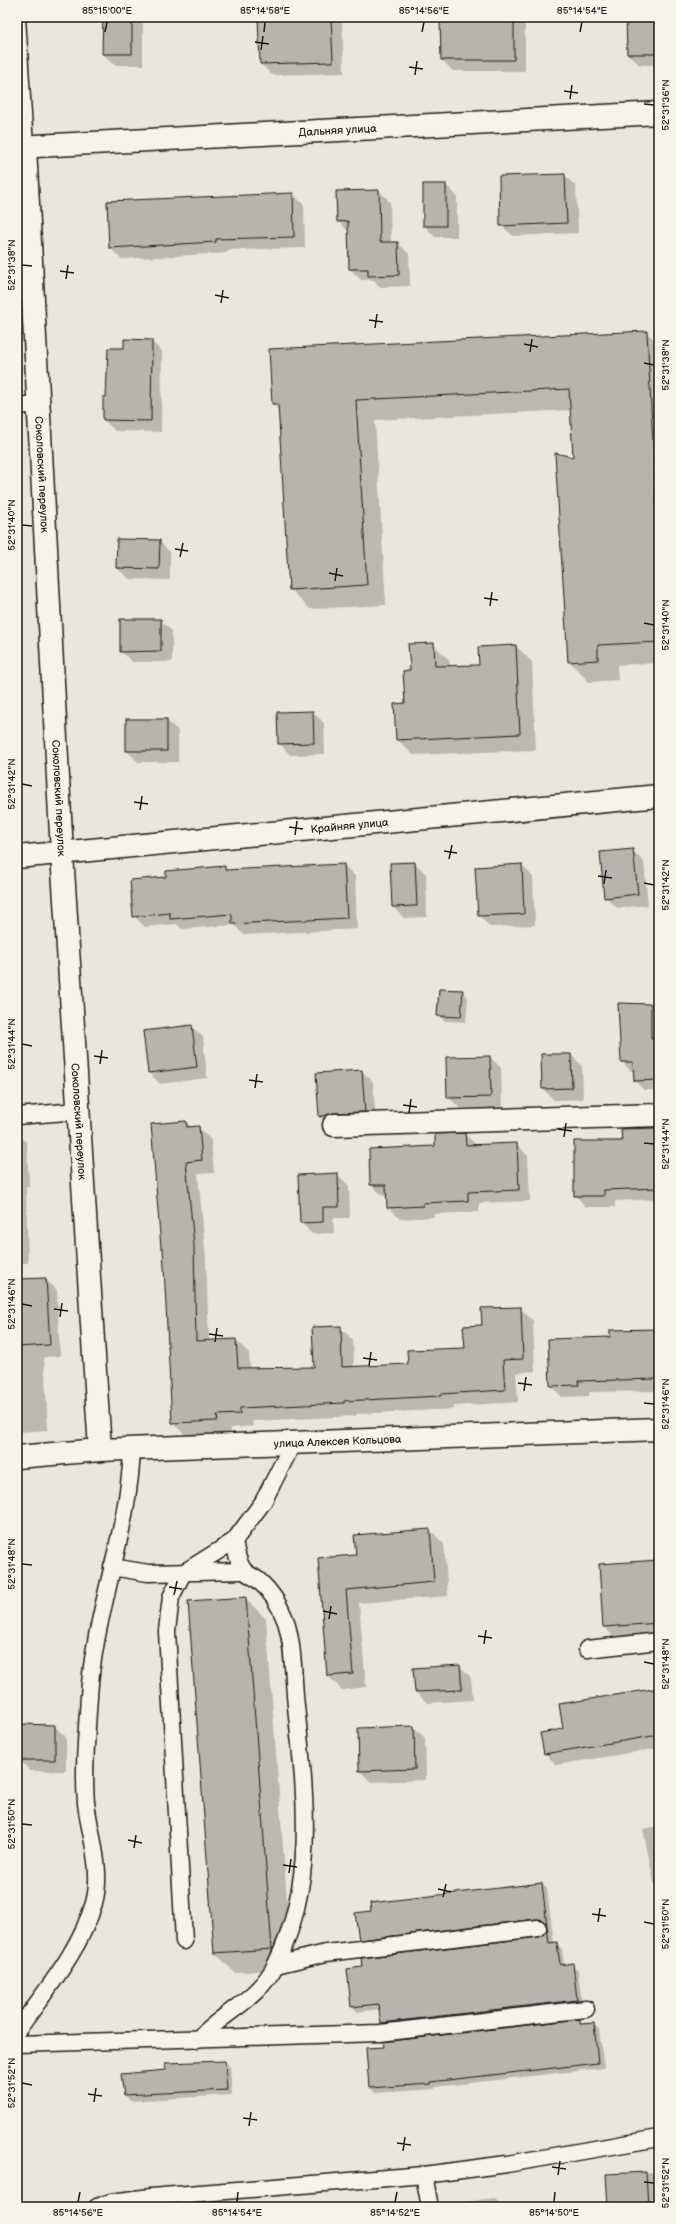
<svg xmlns="http://www.w3.org/2000/svg" width="676" height="2224" font-family="'Balsamiq Sans',sans-serif">
  <style>
    .shadow { fill: #0003 }
    .building { fill: #b6b4ac; stroke: #1c1c1c }
    .lines { fill: none; stroke-linecap: round; stroke-linejoin: round }
    .service-casing { stroke: #1c1c1c; stroke-width: 19 }
    .minor-casing { stroke: #1c1c1c; stroke-width: 25 }
    .secondary-casing { stroke: #1c1c1c; stroke-width: 25 }
    .service { stroke: #f7f3e8; stroke-width: 16 }
    .minor { stroke: #f7f3e8; stroke-width: 22 }
    .secondary { stroke: #f7f3e8; stroke-width: 22 }
    .ticks { fill: none; stroke: #1c1c1c; stroke-width: 1.5 }
    .labels { text-anchor: middle; dominant-baseline: central; stroke-width: 4; stroke-linejoin: round; paint-order: stroke }
    .street-label { font-size: 11px; fill: #1c1c1c; stroke: #f7f3e8 }
    .neatline { fill: none; stroke: #1c1c1c; stroke-width: 1.5 }
    .ticks-label { font-size: 10px; text-anchor: middle; fill: #1c1c1c }
  </style>
  <rect width="100%" height="100%" fill="#eae6dc"/>
  <filter id="ink" filterUnits="userSpaceOnUse"><feTurbulence type="fractalNoise" baseFrequency=".025" numOctaves="2"/><feDisplacementMap in="SourceGraphic" scale="8" xChannelSelector="R" yChannelSelector="G"/><feConvolveMatrix kernelMatrix="1 2 1 2 8 2 1 2 1" color-interpolation-filters="sRGB"/></filter>
  <g filter="url(#ink)">
    <!-- shadow -->
    <g class="shadow">
      <polygon points="104,17 143,17 143,65 114,65 103,54"/>
      <polygon points="259,17 342,17 344,73 272,75 261,64"/>
      <polygon points="441,17 525,17 525,71 453,71 442,60"/>
      <polygon points="627,17 659,17 659,65 640,65 628,54"/>
      <polygon points="564,175 576,186 578,233 513,236 501,225"/>
      <polygon points="446,185 457,196 457,237 435,237 424,225"/>
      <polygon points="379,191 390,202 391,243 398,243 409,254 410,286 380,287 374,280 361,280 350,269 349,232 338,221"/>
      <polygon points="293,194 304,205 305,248 227,250 227,253 121,259 110,248"/>
      <polygon points="646,332 659,344 659,663 617,665 618,680 589,682 569,661 574,458 571,410 375,420 386,605 310,609 290,589 279,410 273,404"/>
      <polygon points="151,341 162,352 161,432 115,431 104,420 107,398 125,349"/>
      <polygon points="159,541 170,552 170,580 129,579 117,568"/>
      <polygon points="160,620 172,631 172,662 132,662 121,651"/>
      <polygon points="433,644 449,660 450,667 480,666 516,646 532,662 536,750 413,755 397,739 406,704 411,671"/>
      <polygon points="313,712 324,723 325,754 290,755 279,743"/>
      <polygon points="166,720 178,731 178,762 138,762 127,751"/>
      <polygon points="632,850 644,862 648,905 617,908 605,897"/>
      <polygon points="415,863 426,874 427,917 404,918 393,907"/>
      <polygon points="344,865 355,876 357,929 244,935 234,925 182,929 177,924 145,927 134,916 167,878 224,867 228,871"/>
      <polygon points="522,865 533,877 535,925 490,927 479,915"/>
      <polygon points="462,991 468,997 466,1022 444,1021 438,1015"/>
      <polygon points="17,993 19,1026 17,1026"/>
      <polygon points="650,1005 659,1014 659,1090 644,1090 635,1081 634,1071 631,1071 622,1062"/>
      <polygon points="191,1026 203,1037 207,1078 160,1084 149,1073"/>
      <polygon points="571,1055 582,1066 583,1099 554,1100 543,1089"/>
      <polygon points="490,1057 501,1068 502,1108 460,1108 448,1097"/>
      <polygon points="362,1071 373,1082 376,1122 331,1128 320,1117 317,1074"/>
      <polygon points="186,1122 192,1128 198,1127 211,1140 214,1173 198,1174 206,1259 209,1341 236,1340 249,1353 250,1369 315,1368 340,1327 353,1340 354,1367 409,1365 466,1348 483,1326 520,1308 533,1321 535,1371 516,1373 518,1402 454,1406 454,1409 356,1414 356,1416 252,1421 253,1426 230,1428 230,1434 186,1436 173,1423 164,1250 162,1248"/>
      <polygon points="656,1129 659,1132 659,1199 615,1201 615,1207 586,1207 575,1195"/>
      <polygon points="17,1133 27,1143 29,1187 26,1187 28,1263 17,1263"/>
      <polygon points="465,1134 477,1146 517,1144 528,1156 530,1201 479,1203 479,1212 433,1214 434,1217 400,1219 388,1207 388,1196 383,1196 371,1185 370,1150 436,1147"/>
      <polygon points="337,1174 349,1186 350,1218 333,1218 334,1233 312,1234 301,1222"/>
      <polygon points="45,1279 57,1290 60,1356 44,1357 48,1430 17,1432 17,1280"/>
      <polygon points="659,1330 659,1391 589,1392 589,1396 562,1397 551,1386 611,1338"/>
      <polygon points="430,1530 444,1544 448,1596 359,1603 366,1687 342,1690 328,1676 319,1559 357,1556"/>
      <polygon points="659,1561 659,1640 620,1643 604,1627"/>
      <polygon points="245,1598 266,1619 292,1968 235,1973 215,1953"/>
      <polygon points="460,1666 471,1678 473,1700 427,1703 416,1692"/>
      <polygon points="659,1689 659,1748 556,1765 545,1753"/>
      <polygon points="54,1726 66,1737 66,1771 30,1771 19,1759"/>
      <polygon points="413,1727 425,1738 426,1780 371,1782 360,1771"/>
      <polygon points="656,1770 659,1770 659,1789"/>
      <polygon points="659,1826 659,1889 654,1883 643,1829"/>
      <polygon points="542,1884 547,1889 554,1943 556,1943 562,1949 564,1965 572,1964 578,1970 582,2006 387,2028 382,2023 380,2009 358,2012 352,2007 540,1938 548,1932 547,1925 543,1924 365,1945 359,1939"/>
      <polygon points="579,2020 584,2025 593,2024 599,2029 604,2068 435,2087 435,2089 375,2093 370,2088 385,2048"/>
      <polygon points="225,2062 230,2067 232,2095 130,2101 125,2095 167,2071"/>
      <polygon points="659,2173 659,2207 609,2207 607,2175"/>
      <polygon points="495,2198 504,2207 465,2207 464,2202"/>
    </g>
    <!-- building -->
    <g class="building">
      <polygon points="103,17 132,17 132,54 102,54"/>
      <polygon points="258,17 331,17 333,62 260,64"/>
      <polygon points="440,17 514,17 514,60 441,60"/>
      <polygon points="626,17 659,17 659,54 627,54"/>
      <polygon points="565,174 567,223 500,226 499,176"/>
      <rect x="423" y="184" width="23" height="42"/>
      <polygon points="379,190 380,242 398,242 399,275 368,276 368,269 349,269 348,221 337,222 336,191"/>
      <polygon points="293,193 294,237 216,239 216,242 109,248 107,201"/>
      <polygon points="647,331 659,557 659,642 598,645 598,660 568,662 555,453 573,457 569,389 356,400 367,585 289,590 278,404 272,404 269,349"/>
      <polygon points="124,339 152,340 151,421 103,420 103,397 106,397 108,348 124,348"/>
      <polygon points="117,539 160,540 159,569 116,568"/>
      <polygon points="120,619 161,619 161,651 120,652"/>
      <polygon points="434,643 435,666 479,665 478,647 516,645 520,734 396,740 394,704 405,703 403,671 410,670 408,644"/>
      <polygon points="313,711 314,743 278,744 277,712"/>
      <rect x="126" y="719" width="41" height="32"/>
      <polygon points="633,849 638,894 604,898 600,852"/>
      <polygon points="415,862 417,906 392,907 390,863"/>
      <polygon points="344,864 347,918 232,924 232,914 170,919 170,913 133,917 130,880 166,877 166,871 225,866 225,870"/>
      <polygon points="522,864 524,914 478,916 475,867"/>
      <polygon points="439,989 463,990 461,1017 437,1016"/>
      <polygon points="618,1003 651,1004 651,1039 659,1039 659,1080 634,1081 633,1062 621,1062"/>
      <polygon points="192,1025 197,1067 148,1073 143,1031"/>
      <polygon points="541,1054 571,1054 572,1088 542,1089"/>
      <polygon points="490,1056 491,1097 447,1098 446,1057"/>
      <polygon points="362,1070 365,1112 334,1113 319,1117 316,1073"/>
      <polygon points="186,1121 187,1127 199,1126 202,1160 186,1162 194,1245 196,1341 236,1339 238,1368 314,1367 312,1327 341,1326 342,1367 408,1364 407,1350 465,1348 463,1326 482,1325 481,1308 521,1307 523,1359 503,1360 505,1390 441,1394 441,1396 344,1401 344,1403 240,1408 240,1414 217,1415 218,1421 172,1423 163,1248 161,1248 151,1124"/>
      <polygon points="656,1128 659,1188 604,1190 604,1196 574,1196 574,1141 622,1141 621,1129"/>
      <polygon points="465,1133 466,1145 517,1143 519,1190 468,1192 468,1201 423,1203 423,1206 387,1208 386,1185 370,1185 369,1149 435,1146 435,1134"/>
      <polygon points="338,1173 339,1207 323,1207 323,1222 300,1223 298,1175"/>
      <polygon points="46,1278 50,1345 17,1347 17,1279"/>
      <polygon points="659,1329 659,1379 578,1381 579,1385 550,1386 548,1339 610,1337 610,1330"/>
      <polygon points="430,1529 434,1582 346,1590 353,1674 327,1676 318,1558 356,1555 354,1535"/>
      <polygon points="659,1560 659,1623 603,1627 599,1564"/>
      <polygon points="246,1597 272,1949 214,1953 188,1601"/>
      <polygon points="460,1665 462,1690 415,1692 413,1668"/>
      <polygon points="659,1688 659,1735 544,1754 540,1733 563,1729 559,1704"/>
      <polygon points="18,1724 55,1725 55,1760 18,1760"/>
      <polygon points="414,1726 415,1769 359,1771 358,1728"/>
      <polygon points="542,1883 549,1943 557,1942 560,1965 573,1963 577,2000 381,2023 378,2004 351,2007 347,1969 362,1967 361,1958 539,1937 547,1931 545,1922 537,1919 359,1940 355,1913 371,1911 370,1903"/>
      <polygon points="580,2019 580,2024 594,2023 598,2063 430,2082 430,2084 369,2088 366,2048 384,2047 383,2042"/>
      <polygon points="225,2061 227,2090 124,2095 121,2074 166,2070 165,2063"/>
      <polygon points="646,2172 648,2207 608,2207 606,2174"/>
    </g>
    <g class="lines">
      <!-- service casing -->
      <g class="service-casing">
        <g id="service">
          <polyline points="17,17 25,147"/>
          <polyline points="17,406 39,404"/>
          <polyline points="17,1116 78,1111"/>
          <polyline points="112,1567 148,1573 244,1571"/>
          <polyline points="587,1649 659,1641"/>
          <polyline points="184,1941 167,1631 171,1597 183,1573 234,1541 263,1502 293,1443"/>
          <polyline points="276,1965 326,1953 538,1928"/>
          <path d="M17,2031C45,1991 80,1951 94,1903C103,1870 90,1836 86,1803C83,1768 87,1731 89,1696C94,1612 129,1533 132,1449"/>
          <path d="M198,2039C223,2013 260,1998 276,1964C317,1882 305,1793 296,1706C293,1679 294,1648 286,1622C280,1605 271,1591 258,1580C253,1576 246,1574 243,1569C237,1561 236,1550 234,1541"/>
          <polyline points="17,2044 380,2033 586,2009"/>
          <polyline points="424,2175 430,2207"/>
          <polyline points="97,2207 111,2202 151,2197 424,2175 507,2164 659,2138"/>
        </g>
      </g>
      <!-- minor casing -->
      <g class="minor-casing">
        <g id="minor">
          <path id="s1" d="M25,147L62,854L100,1450"/>
          <path id="s2" d="M17,857L659,796"/>
          <polyline points="334,1125 659,1115"/>
          <path id="s3" d="M17,1457L100,1450L659,1429"/>
        </g>
      </g>
      <!-- secondary casing -->
      <g class="secondary-casing">
        <g id="secondary">
          <path id="s4" d="M17,147L659,113"/>
        </g>
      </g>
      <!-- service -->
      <use href="#service" class="service"/>
      <!-- minor -->
      <use href="#minor" class="minor"/>
      <!-- secondary -->
      <use href="#secondary" class="secondary"/>
    </g>
  </g>
  <!-- ticks -->
  <path class="ticks" d="M105,32L107,22M264,32L265,22M422,32L424,22M580,32L582,22M255,42L269,44M261,50L263,36M409,67L423,69M415,75L417,61M564,91L578,93M570,99L572,85M644,104L654,105M22,265L32,266M60,271L74,273M66,279L68,265M215,295L229,298M221,303L223,290M369,320L383,322M375,328L377,314M524,344L538,347M530,352L532,339M644,363L654,365M22,525L32,526M175,549L188,551M180,557L183,543M329,573L343,576M335,581L337,568M484,598L498,600M490,606L492,592M644,623L654,625M22,784L32,786M134,802L148,804M140,810L142,796M289,827L303,829M295,835L297,821M444,851L457,853M449,859L452,845M598,876L612,878M644,883L654,885M604,884L606,870M22,1044L32,1046M94,1056L108,1058M100,1064L102,1050M249,1080L263,1082M255,1088L257,1074M403,1105L417,1107M409,1113L411,1099M558,1129L572,1131M564,1137L566,1123M644,1143L654,1144M22,1304L32,1306M54,1309L68,1311M60,1317L62,1303M209,1334L223,1336M215,1342L217,1328M363,1358L377,1360M369,1366L371,1352M518,1383L532,1385M524,1391L526,1377M644,1403L654,1404M22,1564L32,1565M169,1587L182,1589M174,1595L177,1581M323,1611L337,1614M329,1619L331,1606M478,1636L492,1638M484,1644L486,1630M644,1662L654,1664M22,1824L32,1825M128,1840L142,1843M134,1848L136,1835M283,1865L297,1867M289,1873L291,1859M438,1889L451,1892M443,1897L446,1884M592,1914L606,1916M598,1922L600,1908M644,1922L654,1924M22,2083L32,2085M88,2094L102,2096M94,2102L96,2088M243,2118L257,2120M249,2126L251,2112M397,2143L411,2145M403,2151L405,2137M552,2167L566,2169M558,2175L560,2161M644,2182L654,2183M78,2202L80,2192M237,2202L238,2192M395,2202L397,2192M554,2202L555,2192"/>
  <g class="labels">
    <!-- street labels -->
    <g class="street-label">
      <text stroke="none"><textPath href="#s4" startOffset="321">Дальняя улица</textPath></text>
      <text stroke="none"><textPath href="#s1" startOffset="328">Соколовский переулок</textPath></text>
      <text stroke="none"><textPath href="#s1" startOffset="652">Соколовский переулок</textPath></text>
      <text stroke="none"><textPath href="#s2" startOffset="334">Крайняя улица</textPath></text>
      <text stroke="none"><textPath href="#s1" startOffset="976">Соколовский переулок</textPath></text>
      <text stroke="none"><textPath href="#s3" startOffset="321">улица Алексея Кольцова</textPath></text>
    </g>
  </g>
  <!-- margin -->
  <rect width="676" height="2224" fill="none" stroke="#f7f3e8" stroke-width="44"/>
  <rect x="22" y="22" width="632" height="2180" class="neatline"/>
  <g class="ticks-label">
    <text x="107" y="14">85°15'00"E</text>
    <text x="265" y="14">85°14'58"E</text>
    <text x="424" y="14">85°14'56"E</text>
    <text x="582" y="14">85°14'54"E</text>
    <text transform="translate(665 105) rotate(-90)" y="4">52°31'36"N</text>
    <text transform="translate(11 265) rotate(-90)" y="4">52°31'38"N</text>
    <text transform="translate(665 365) rotate(-90)" y="4">52°31'38"N</text>
    <text transform="translate(11 525) rotate(-90)" y="4">52°31'40"N</text>
    <text transform="translate(665 625) rotate(-90)" y="4">52°31'40"N</text>
    <text transform="translate(11 784) rotate(-90)" y="4">52°31'42"N</text>
    <text transform="translate(665 885) rotate(-90)" y="4">52°31'42"N</text>
    <text transform="translate(11 1044) rotate(-90)" y="4">52°31'44"N</text>
    <text transform="translate(665 1144) rotate(-90)" y="4">52°31'44"N</text>
    <text transform="translate(11 1304) rotate(-90)" y="4">52°31'46"N</text>
    <text transform="translate(665 1404) rotate(-90)" y="4">52°31'46"N</text>
    <text transform="translate(11 1564) rotate(-90)" y="4">52°31'48"N</text>
    <text transform="translate(665 1664) rotate(-90)" y="4">52°31'48"N</text>
    <text transform="translate(11 1824) rotate(-90)" y="4">52°31'50"N</text>
    <text transform="translate(665 1924) rotate(-90)" y="4">52°31'50"N</text>
    <text transform="translate(11 2083) rotate(-90)" y="4">52°31'52"N</text>
    <text transform="translate(665 2183) rotate(-90)" y="4">52°31'52"N</text>
    <text x="78" y="2216">85°14'56"E</text>
    <text x="237" y="2216">85°14'54"E</text>
    <text x="395" y="2216">85°14'52"E</text>
    <text x="554" y="2216">85°14'50"E</text>
  </g>
</svg>
